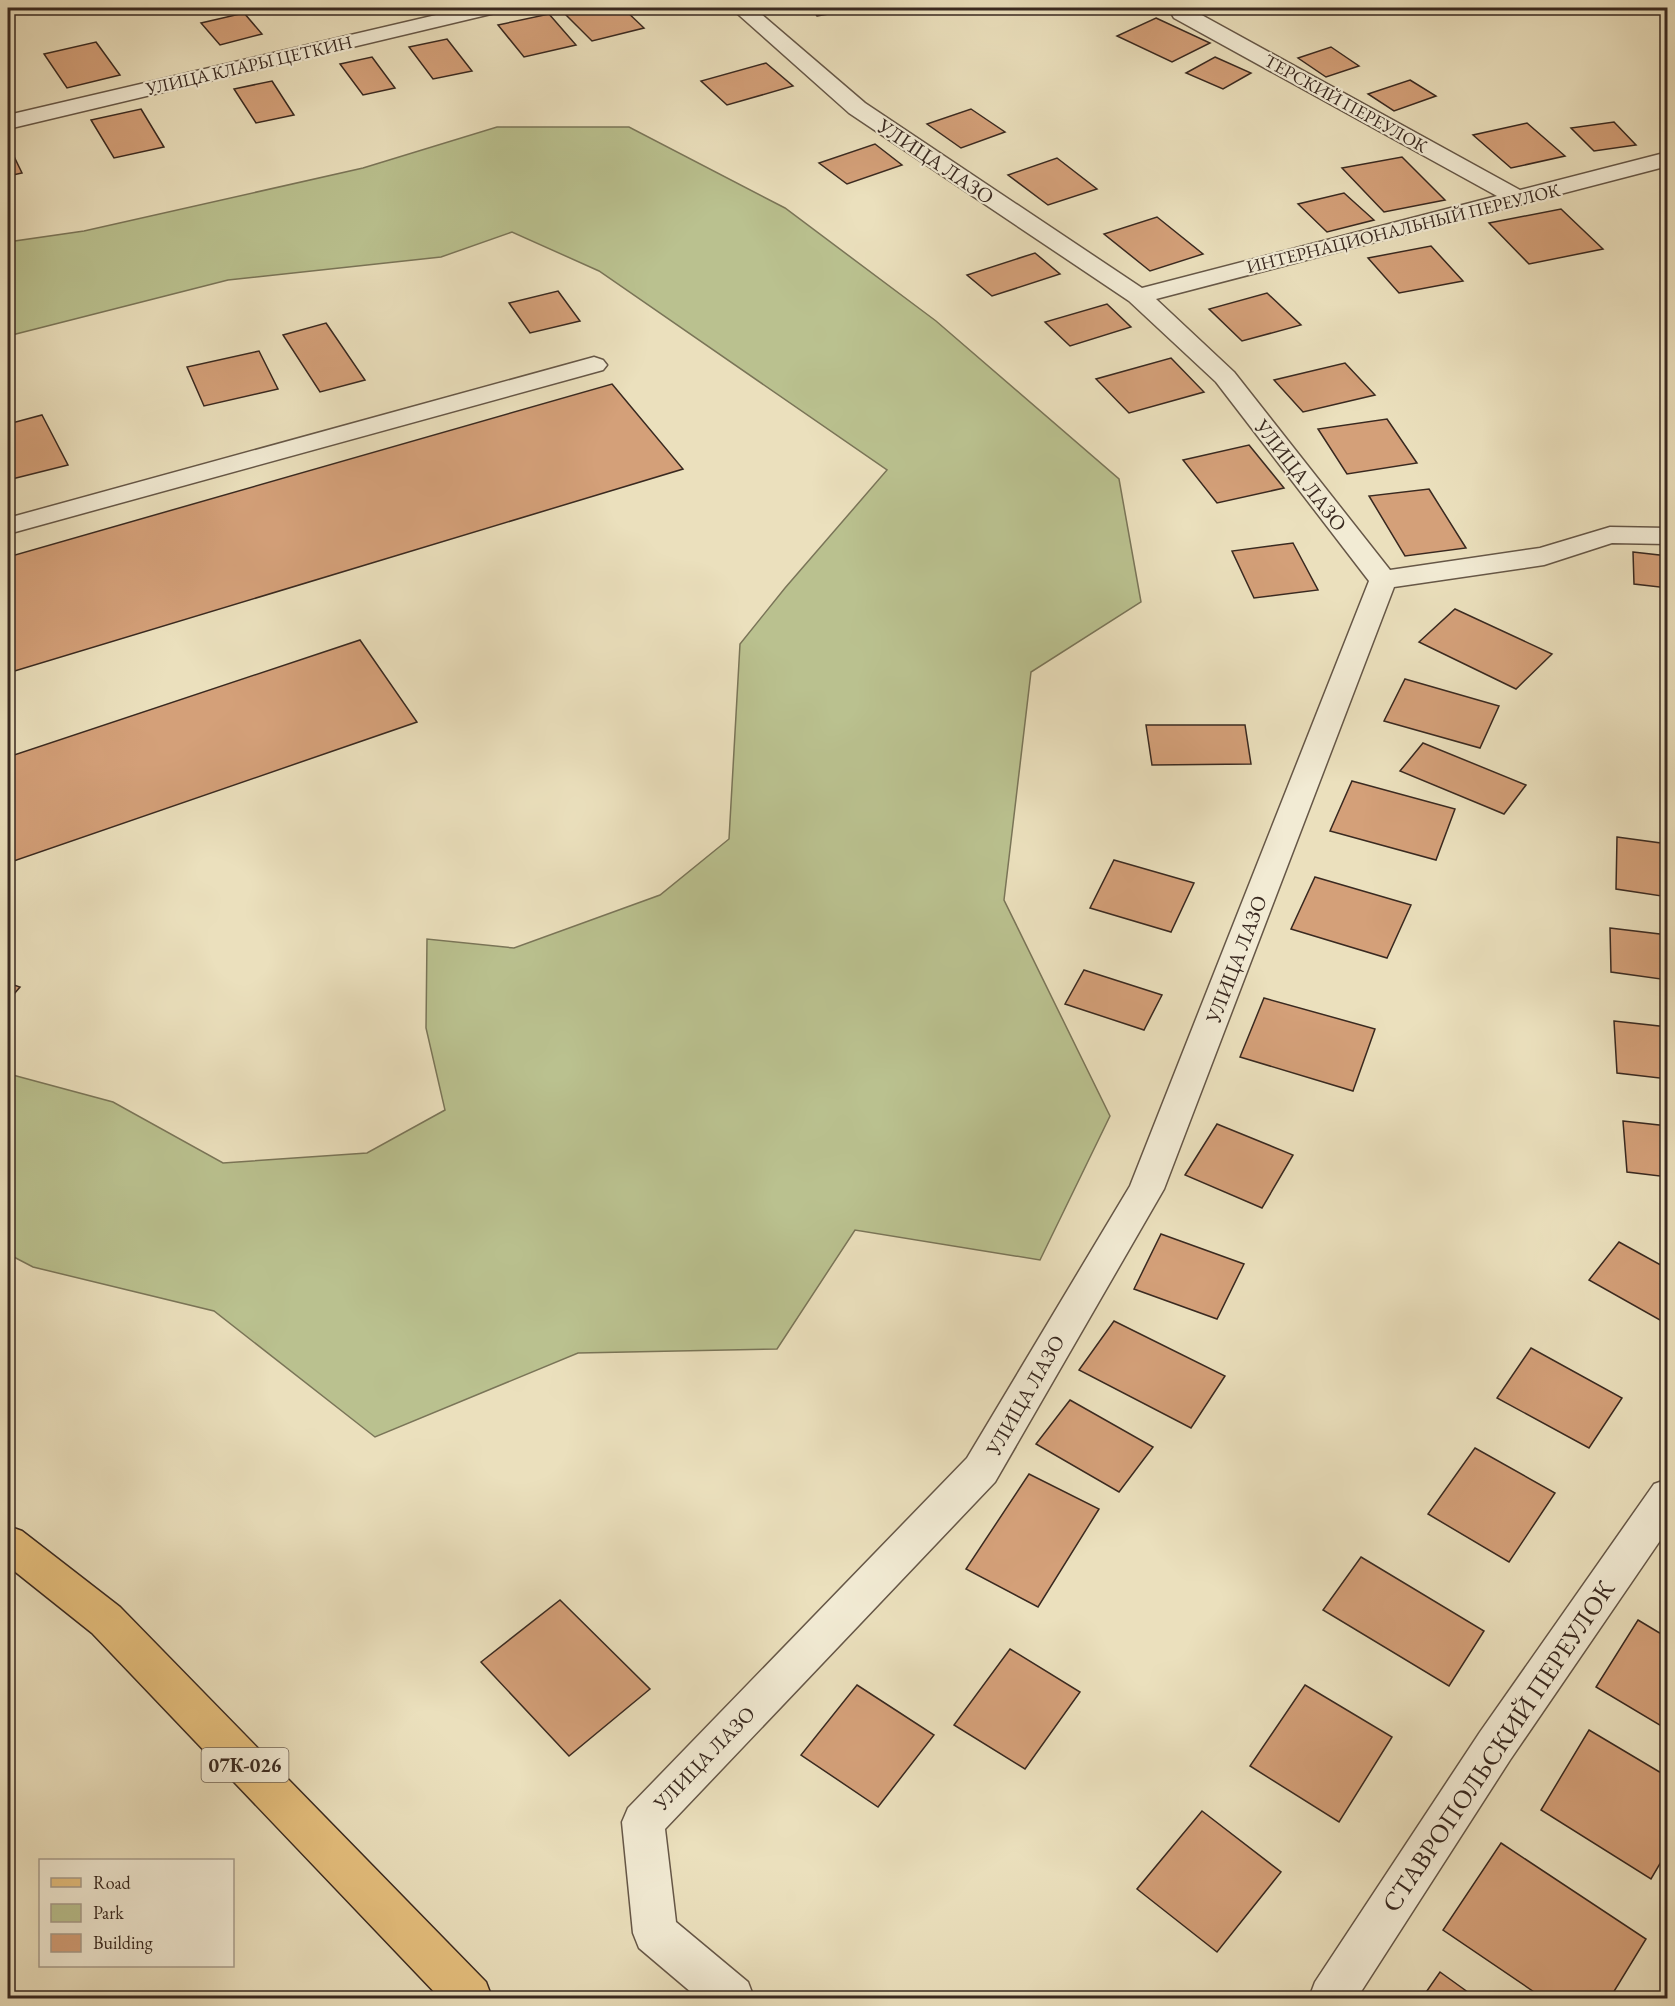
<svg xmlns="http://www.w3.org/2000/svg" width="1675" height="2006" font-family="'EB Garamond',serif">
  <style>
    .green { fill: #bac18f; stroke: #7a7558; stroke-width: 1.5 }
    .building { fill: #d4a079; stroke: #392920; stroke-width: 1.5 }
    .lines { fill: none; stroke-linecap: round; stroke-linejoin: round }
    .minor-casing { stroke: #665747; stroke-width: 3 }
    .major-casing { stroke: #392920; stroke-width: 3 }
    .minor { fill: #f2ebd4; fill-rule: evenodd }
    .major { fill: #e6c07e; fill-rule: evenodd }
    .labels { text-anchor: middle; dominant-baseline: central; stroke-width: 4.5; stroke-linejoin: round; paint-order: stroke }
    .far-street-label { font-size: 18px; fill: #392920; stroke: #f2ebd4 }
    .shield { fill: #f2ebd4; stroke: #706356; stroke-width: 1.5 }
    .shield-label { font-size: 20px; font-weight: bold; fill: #392920 }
    .street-label { font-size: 21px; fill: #392920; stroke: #f2ebd4 }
    .near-street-label { font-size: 26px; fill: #392920; stroke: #f2ebd4 }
  </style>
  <rect width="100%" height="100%" fill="#ebe0bd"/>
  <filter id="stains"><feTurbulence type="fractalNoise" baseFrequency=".00333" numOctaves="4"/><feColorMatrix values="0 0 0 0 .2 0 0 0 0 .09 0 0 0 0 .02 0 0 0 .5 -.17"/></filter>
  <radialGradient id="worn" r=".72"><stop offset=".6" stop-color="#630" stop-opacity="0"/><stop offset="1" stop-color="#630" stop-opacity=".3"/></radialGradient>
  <!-- green -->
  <polygon class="green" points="497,127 629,127 785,208 936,321 1119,479 1141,602 1031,672 1004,900 1110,1116 1040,1260 855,1230 777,1349 578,1353 375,1437 214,1311 33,1267 8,1254 9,1074 113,1102 223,1163 367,1153 445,1110 426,1028 427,939 514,948 660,895 729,839 740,644 785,588 887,470 599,271 512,232 441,257 228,280 8,336 8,242 84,231 363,168"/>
  <!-- building -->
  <g class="building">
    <polygon points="576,8 623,8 644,28 592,41 562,11"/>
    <polygon points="811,8 865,8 817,16"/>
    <polygon points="244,13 262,34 220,45 201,23"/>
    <polygon points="549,14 576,45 524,57 498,25"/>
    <polygon points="1156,18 1210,43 1172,62 1117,36"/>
    <polygon points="447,39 472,71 433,79 409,47"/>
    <polygon points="96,42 120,75 67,88 44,54"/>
    <polygon points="1331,47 1359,66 1326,77 1298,58"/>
    <polygon points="372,57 395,88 363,95 340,64"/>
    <polygon points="1215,57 1251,73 1223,89 1186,73"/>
    <polygon points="766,63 793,86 727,105 701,81"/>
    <polygon points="1410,80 1436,96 1394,111 1368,94"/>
    <polygon points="272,81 294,115 256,123 234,89"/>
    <polygon points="141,109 164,147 114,158 91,120"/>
    <polygon points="971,109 1005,132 961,148 927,124"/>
    <polygon points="1614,122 1636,145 1594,151 1571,128"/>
    <polygon points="1527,123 1565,156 1511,168 1473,135"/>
    <polygon points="8,144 22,173 8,176"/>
    <polygon points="875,144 902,165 847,184 819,163"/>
    <polygon points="1402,157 1445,200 1384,212 1342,168"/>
    <polygon points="1057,158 1097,189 1048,205 1008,175"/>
    <polygon points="1344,193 1374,220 1327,232 1298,204"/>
    <polygon points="1561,209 1603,249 1529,264 1489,223"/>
    <polygon points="1157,217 1203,254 1150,271 1104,234"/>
    <polygon points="1431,246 1463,281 1399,293 1368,258"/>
    <polygon points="1035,253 1060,274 992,296 967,275"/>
    <polygon points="558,291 580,321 530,333 509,303"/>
    <polygon points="1267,293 1301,325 1242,341 1209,309"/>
    <polygon points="1107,304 1131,327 1070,346 1045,322"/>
    <polygon points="326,323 365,380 320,392 283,335"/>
    <polygon points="259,351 278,389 204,406 187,367"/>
    <polygon points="1171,358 1204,392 1129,413 1096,379"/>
    <polygon points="1345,363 1375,395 1303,412 1274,380"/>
    <polygon points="612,384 683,469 8,673 8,557"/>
    <polygon points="42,415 68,465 8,480 8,424"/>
    <polygon points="1387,419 1417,463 1347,474 1318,429"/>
    <polygon points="1249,445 1284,488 1217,503 1183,460"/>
    <polygon points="1429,489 1466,548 1405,556 1369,496"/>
    <polygon points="1293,543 1318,590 1254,598 1232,551"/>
    <polygon points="1633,552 1668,556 1668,588 1634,584"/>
    <polygon points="1455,609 1552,654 1516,689 1419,642"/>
    <polygon points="360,640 417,722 8,863 8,757"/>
    <polygon points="1405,679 1499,706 1480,748 1384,721"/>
    <polygon points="1146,725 1245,725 1251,764 1152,765"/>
    <polygon points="1423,743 1526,785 1504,814 1400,771"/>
    <polygon points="1352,781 1455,809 1436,860 1330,831"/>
    <polygon points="1617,837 1668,844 1668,897 1616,889"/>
    <polygon points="1114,860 1194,883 1171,932 1090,908"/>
    <polygon points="1315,877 1411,905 1387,958 1291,929"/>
    <polygon points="1610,928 1668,935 1668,980 1611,972"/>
    <polygon points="1084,970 1162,995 1144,1030 1065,1004"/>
    <polygon points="8,983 20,987 8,1001"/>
    <polygon points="1264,998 1375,1029 1353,1091 1240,1057"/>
    <polygon points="1614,1021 1668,1027 1668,1079 1617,1073"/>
    <polygon points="1623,1121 1668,1126 1668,1177 1627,1172"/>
    <polygon points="1217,1124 1293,1155 1262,1208 1185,1175"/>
    <polygon points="1161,1234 1244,1264 1217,1319 1134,1289"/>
    <polygon points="1619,1242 1668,1269 1667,1324 1589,1280"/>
    <polygon points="1114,1321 1225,1376 1191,1428 1079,1370"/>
    <polygon points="1531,1348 1622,1398 1589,1448 1497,1398"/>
    <polygon points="1070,1400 1153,1447 1119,1492 1036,1444"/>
    <polygon points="1475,1448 1555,1493 1509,1562 1428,1514"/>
    <polygon points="1029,1474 1099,1509 1038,1607 966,1569"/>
    <polygon points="1361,1557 1484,1631 1449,1686 1323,1610"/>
    <polygon points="560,1600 650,1689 569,1756 481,1662"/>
    <polygon points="1638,1620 1668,1638 1668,1730 1596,1687"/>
    <polygon points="1010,1649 1080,1692 1025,1769 954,1725"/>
    <polygon points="857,1685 934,1735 878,1807 801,1755"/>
    <polygon points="1305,1685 1392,1737 1339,1822 1250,1766"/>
    <polygon points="1589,1730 1668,1777 1668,1850 1651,1879 1541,1810"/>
    <polygon points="1202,1811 1281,1872 1217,1952 1137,1889"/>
    <polygon points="1501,1843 1646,1939 1610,1998 1543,1998 1443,1930"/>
    <polygon points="1440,1972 1476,1998 1422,1998"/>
  </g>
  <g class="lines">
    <!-- minor casing -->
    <g class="minor-casing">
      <g id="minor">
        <polygon points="466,8 502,8 498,12 491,14 8,129 8,115"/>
        <polygon points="731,8 754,8 865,103 1142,288 1497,196 1174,18 1171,13 1176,8 1202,8 1198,13 1520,190 1668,152 1668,166 1156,299 1234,372 1390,570 1540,548 1610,527 1668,528 1668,544 1612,543 1544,565 1394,587 1164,1189 995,1482 665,1829 676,1922 748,1982 754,1998 698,1998 639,1948 633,1933 622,1822 628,1808 967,1458 1130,1186 1369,581 1216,382 1129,301 849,113"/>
        <polygon points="594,357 603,360 607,365 603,370 8,534 8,518"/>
        <polygon points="1668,1479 1668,1529 1510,1760 1357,1998 1309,1998 1315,1982 1480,1732 1654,1484"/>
      </g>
    </g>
    <!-- major casing -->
    <g class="major-casing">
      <polygon id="major" points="8,1526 22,1531 120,1607 486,1982 492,1998 440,1998 92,1633 8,1566"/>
    </g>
    <!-- minor -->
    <use href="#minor" class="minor"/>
    <!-- major -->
    <use href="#major" class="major"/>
  </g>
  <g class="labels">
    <!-- far-street labels -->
    <g class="far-street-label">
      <text transform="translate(249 65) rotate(-13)">УЛИЦА КЛАРЫ ЦЕТКИН</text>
      <text transform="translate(1346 103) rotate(29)">ТЕРСКИЙ ПЕРЕУЛОК</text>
      <text transform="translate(1403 228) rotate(-14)">ИНТЕРНАЦИОНАЛЬНЫЙ ПЕРЕУЛОК</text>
    </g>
    <!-- shield labels -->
    <rect class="shield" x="201.5" y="1748" width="87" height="34" rx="4.5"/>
    <g class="shield-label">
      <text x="245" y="1765">07К-026</text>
    </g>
    <!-- street labels -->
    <g class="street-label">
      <text transform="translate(936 161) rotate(34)">УЛИЦА ЛАЗО</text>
      <text transform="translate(1301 475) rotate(52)">УЛИЦА ЛАЗО</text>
      <text transform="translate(1236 959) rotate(-69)">УЛИЦА ЛАЗО</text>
      <text transform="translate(1025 1395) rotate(-60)">УЛИЦА ЛАЗО</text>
      <text transform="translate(704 1758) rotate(-46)">УЛИЦА ЛАЗО</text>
    </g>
    <!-- near-street labels -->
    <g class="near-street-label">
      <text transform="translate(1498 1746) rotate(-56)">СТАВРОПОЛЬСКИЙ ПЕРЕУЛОК</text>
    </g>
  </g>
  <!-- margin -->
  <rect width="1675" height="2006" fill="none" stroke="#ebe0bd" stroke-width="30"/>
  <rect x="9" y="9" width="1657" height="1988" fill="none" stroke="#392920" stroke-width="3"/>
  <rect x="15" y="15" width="1645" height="1976" fill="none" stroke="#392920" stroke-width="1.5"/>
  <!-- legend -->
  <rect x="39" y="1859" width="195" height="108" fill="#f2ebd4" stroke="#a89d8c" stroke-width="1.5"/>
  <rect x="51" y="1878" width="30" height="9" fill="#e6c07e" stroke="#a89d8c" stroke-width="1.5"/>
  <text x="93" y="1889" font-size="18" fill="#392920">Road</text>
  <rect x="51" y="1904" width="30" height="18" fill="#bac18f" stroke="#a89d8c" stroke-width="1.5"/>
  <text x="93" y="1919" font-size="18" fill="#392920">Park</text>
  <rect x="51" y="1934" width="30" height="18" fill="#d4a079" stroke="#a89d8c" stroke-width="1.5"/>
  <text x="93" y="1949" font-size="18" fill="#392920">Building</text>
  <rect width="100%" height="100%" filter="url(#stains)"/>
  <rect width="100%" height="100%" fill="url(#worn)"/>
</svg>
